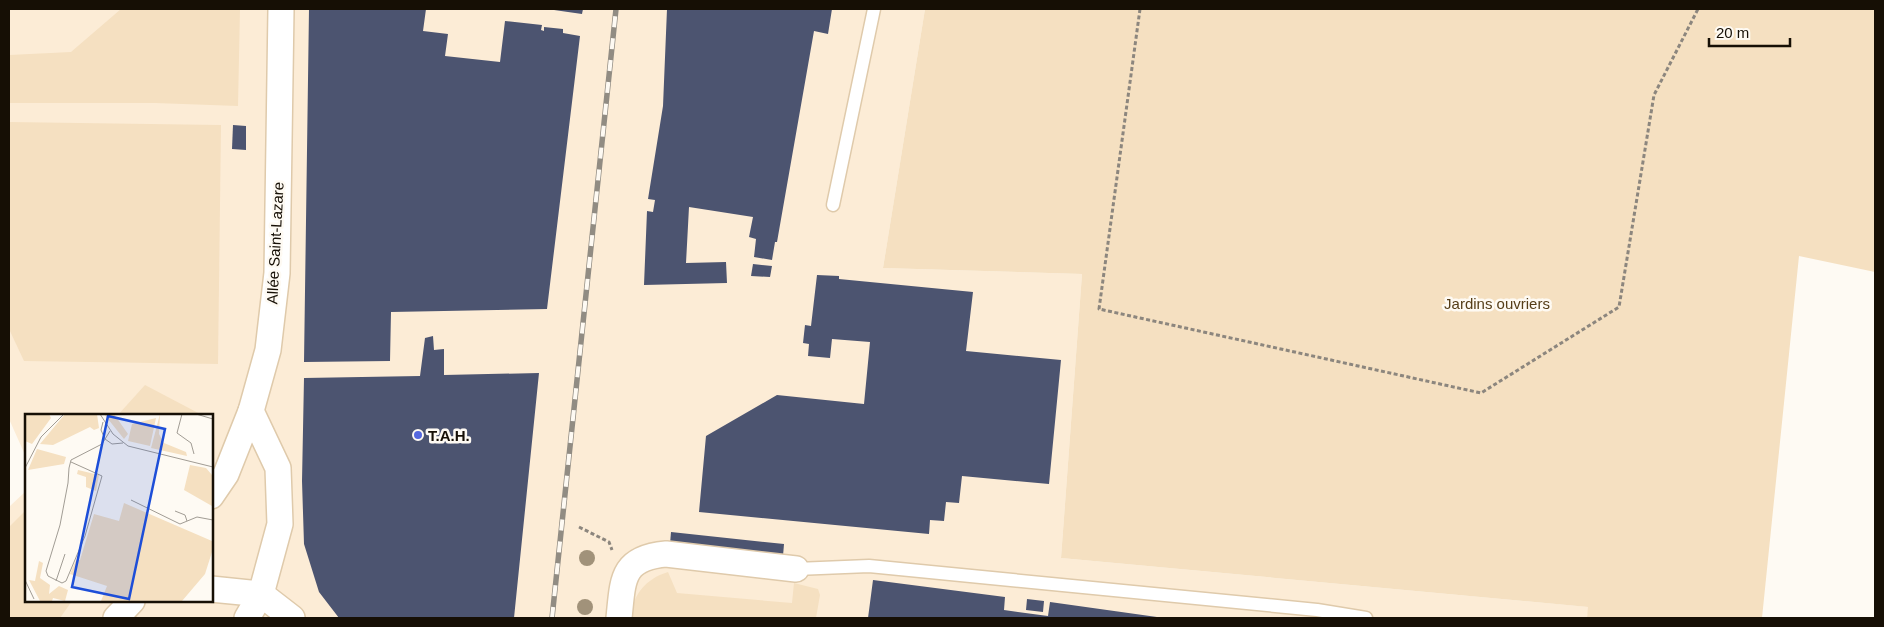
<svg xmlns="http://www.w3.org/2000/svg" width="1884" height="627" font-family="Arial,sans-serif">
  <style>
    .built { fill: #fcecd6 }
    .green { fill: #f5e0c1 }
    .building { fill: #4c5470 }
    .lines { fill: none; stroke-linecap: round; stroke-linejoin: round }
    .service-casing { stroke: #dfcaab; stroke-width: 15 }
    .minor-casing { stroke: #dfcaab; stroke-width: 28 }
    .path { stroke: #8c867e; stroke-width: 3; stroke-dasharray: 4 2.5; stroke-linecap: butt }
    .service { stroke: #fff; stroke-width: 12 }
    .minor { stroke: #fff; stroke-width: 25 }
    .rail-casing { stroke: #918c83; stroke-width: 5.5 }
    .rail { stroke: #fefaf3; stroke-width: 4; stroke-dasharray: 11; stroke-linecap: butt }
    .tree { fill: #a1927a }
    .poi-dot { fill: #5568de; stroke: #fefaf3; stroke-width: 2 }
    .labels { text-anchor: middle; dominant-baseline: central; stroke-width: 5; stroke-linejoin: round; paint-order: stroke }
    .street-label { font-size: 15px; fill: #160f05; stroke: #fefaf3 }
    .park-label { font-size: 15px; fill: #553d17; stroke: #fefaf3 }
    .poi-label { font-size: 15px; font-weight: bold; fill: #160f05; stroke: #fefaf3; text-anchor: start }
    .inset-road { fill: none; stroke: #a19c94; stroke-width: 1 }
    .view { fill: #1d4ed8; fill-opacity: 0.15; stroke: #1d4ed8; stroke-width: 2.5 }
    .inset-edge { fill: none; stroke: #160f05; stroke-width: 2.5 }
  </style>
  <rect width="100%" height="100%" fill="#fefaf3"/>
  <!-- built -->
  <polygon class="built" points="9,9 925,9 883,268 1082,274 1061,558 1589,607 1587,618 9,618 9,507 26,491 26,601 211,601 211,416 26,416 26,457 9,419"/>
  <!-- green -->
  <g class="green">
    <polygon points="121,9 240,9 238,106 155,103 9,103 9,55 71,52"/>
    <polygon points="925,9 1875,9 1875,272 1799,256 1762,618 1587,618 1588,607 1061,558 1082,274 883,268"/>
    <polygon points="9,122 221,125 218,364 24,361 9,329"/>
    <polygon points="145,385 204,416 117,416"/>
    <polygon points="26,510 26,601 72,601 60,618 9,618 9,527"/>
    <path d="M668,572L677,593L792,603L794,583L818,589L820,595L816,618H630C633,595 645,579 668,572Z"/>
  </g>
  <!-- building -->
  <g class="building">
    <polygon points="309,9 426,9 423,31 448,34 445,56 500,62 505,21 542,25 541,30 544,31 544,27 563,29 563,33 580,36 547,309 391,312 390,361 304,362"/>
    <polygon points="547,9 583,9 582,14"/>
    <polygon points="667,9 832,9 828,34 814,31 777,242 775,242 772,260 754,257 756,239 749,237 753,217 689,207 686,263 726,262 727,283 644,285 647,211 653,212 655,200 648,199 663,106"/>
    <polygon points="233,125 246,126 246,150 232,149"/>
    <polygon points="753,264 772,266 770,277 751,276"/>
    <polygon points="817,275 839,276 839,279 973,292 966,351 1061,360 1049,484 962,476 959,503 946,502 944,521 930,520 929,534 699,512 706,436 777,395 864,404 870,342 832,339 830,358 808,356 809,344 803,343 805,325 811,326"/>
    <polygon points="433,336 434,350 444,349 444,375 539,373 514,618 339,618 319,592 304,544 302,481 304,378 420,376 425,338"/>
    <polygon points="671,532 784,544 783,556 670,544"/>
    <polygon points="873,580 1005,597 1004,610 1048,616 1050,602 1164,618 868,618"/>
    <polygon points="1027,599 1044,601 1043,612 1026,610"/>
  </g>
  <g class="lines">
    <!-- service casing -->
    <g class="service-casing">
      <g id="service">
        <polyline points="833,205 874,9"/>
        <polyline points="796,569 869,566 1317,610 1366,618"/>
      </g>
    </g>
    <!-- minor casing -->
    <g class="minor-casing">
      <g id="minor">
        <polyline points="211,496 226,474 251,411 268,350 277,273 281,9"/>
        <polyline points="211,589 261,594 292,618"/>
        <polyline points="116,618 132,601"/>
        <polyline points="247,618 261,594 280,524 278,468 251,411"/>
        <path d="M619,618C623,580 621,558 666,554L796,569"/>
      </g>
    </g>
    <!-- path -->
    <g class="path">
      <polyline points="1140,9 1099,309 1481,393 1619,307 1654,95 1698,9"/>
      <polyline points="579,527 609,542 612,550"/>
    </g>
    <!-- service -->
    <use href="#service" class="service"/>
    <!-- minor -->
    <use href="#minor" class="minor"/>
    <!-- rail casing -->
    <g class="rail-casing">
      <polyline id="rail" points="552,618 616,9"/>
    </g>
    <!-- rail -->
    <use href="#rail" class="rail"/>
  </g>
  <!-- trees -->
  <g class="tree">
    <circle cx="587" cy="558" r="8"/>
    <circle cx="585" cy="607" r="8"/>
  </g>
  <!-- markers -->
  <circle class="poi-dot" cx="418" cy="435" r="5"/>
  <g class="labels">
    <!-- street labels -->
    <g class="street-label">
      <text transform="translate(275 243) rotate(-87)">Allée Saint-Lazare</text>
    </g>
    <!-- park labels -->
    <g class="park-label">
      <text x="1497" y="303">Jardins ouvriers</text>
    </g>
    <!-- poi labels -->
    <g class="poi-label">
      <text x="428" y="435">T.A.H.</text>
    </g>
  </g>
  <!-- overview -->
  <g transform="translate(25 414)">
    <rect width="188" height="188" fill="#fefaf3"/>
    <path d="M0,0H24L26,4L7,30L0,27ZM40,0H72L74,14L69,16L65,13L28,31L15,30ZM79,0H89L103,20L99,25ZM135,0L134,20L139,29L161,38L162,42L126,34ZM131,4L125,32L103,27L107,10ZM12,35L41,43L39,50L3,56ZM165,51L181,54L187,61V92L159,76ZM53,56L74,61L71,77L61,73V63L52,60ZM99,89L187,127V138L180,160L157,187H76L82,172L45,160L51,146H55L69,100L94,107ZM14,147L18,149L15,164L25,171L24,180L34,172L43,176L40,187L28,184L27,187H15L4,166L10,167Z" fill="#f5e0c1"/>
    <path class="inset-road" d="M75,0L88,20L103,32L188,53M157,0L152,19L166,29L169,40M171,0L188,5M78,8L76,16L80,25L87,30L98,29M46,48L77,62L60,122L41,167L37,169L23,162L21,157L35,111L43,69L44,54L46,46L77,30L85,17M0,54L16,23L39,0M106,86L155,110L172,103L188,106M150,97L160,101L162,107M0,166L9,185M31,167L40,140"/>
    <path class="view" d="M83,2L140,15L104,185L47,173Z"/>
    <rect width="188" height="188" class="inset-edge"/>
  </g>
  <!-- border -->
  <rect width="1884" height="627" fill="none" stroke="#160f05" stroke-width="20"/>
  <!-- scale -->
  <path d="M1709 38v8h81v-8" fill="none" stroke="#160f05" stroke-width="2.5"/>
  <text x="1716" y="38" font-size="15" fill="#160f05" stroke="#fefaf3" stroke-width="4" paint-order="stroke">20 m</text>
</svg>
